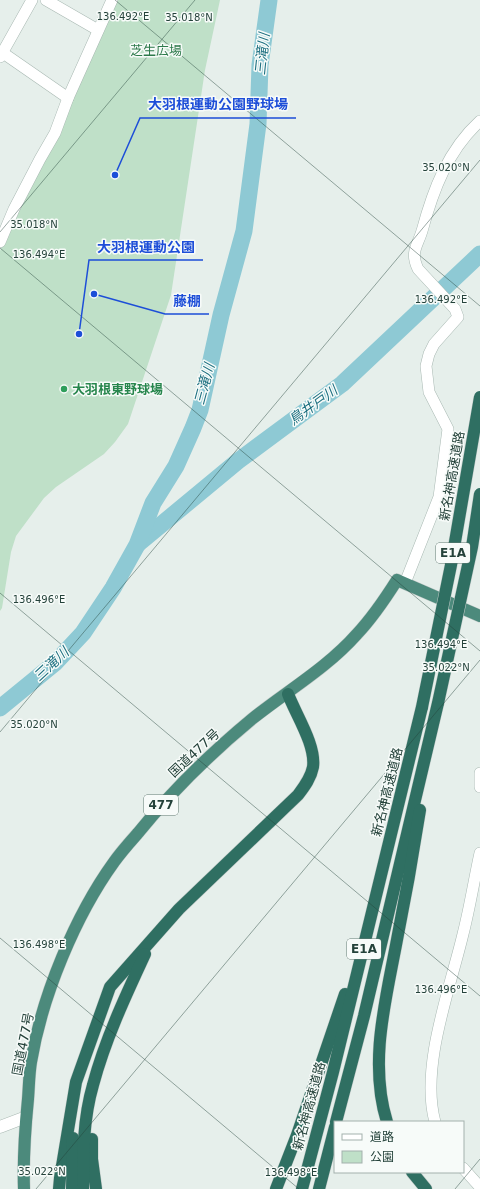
<svg xmlns="http://www.w3.org/2000/svg" width="480" height="1189" font-family="'DejaVu Sans','Noto Sans JP',sans-serif">
  <style>
    .green { fill: #bfe0c8 }
    .lines { fill: none; stroke-linecap: round; stroke-linejoin: round }
    .river { stroke: #8ec9d4; stroke-width: 17 }
    .minor-casing { stroke: #a8b8b2; stroke-width: 12 }
    .tertiary-casing { stroke: #a8b8b2; stroke-width: 13 }
    .trunk-casing { stroke: #c2cac8; stroke-width: 13 }
    .motorway-casing { stroke: #c2cac8; stroke-width: 13 }
    .minor { stroke: #fff; stroke-width: 11 }
    .tertiary { stroke: #fff; stroke-width: 12 }
    .trunk { stroke: #4c8a7c; stroke-width: 12 }
    .motorway { stroke: #2f6f62; stroke-width: 12 }
    .motorway-bridge-casing { stroke: #c2cac8; stroke-width: 13; stroke-linecap: butt }
    .motorway-bridge { stroke: #2f6f62; stroke-width: 12 }
    .ticks { fill: none; stroke: #24423a; stroke-width: 1; stroke-opacity: 0.45 }
    .leisure-dot { fill: #2e9e5b; stroke: #f7fbf9; stroke-width: 1.5 }
    .labels { text-anchor: middle; dominant-baseline: central; stroke-width: 3; stroke-linejoin: round; paint-order: stroke }
    .shield { fill: #f7fbf9; stroke: #637a73; stroke-width: 1 }
    .shield-label { font-size: 12px; font-weight: bold; fill: #24423a }
    .park-label { font-size: 13px; fill: #2d7a4b; stroke: #f7fbf9 }
    .leisure-label { font-size: 13px; font-weight: bold; fill: #27864d; stroke: #f7fbf9; text-anchor: start }
    .street-label { font-size: 13px; fill: #24423a; stroke: #f7fbf9 }
    .water-label { font-size: 14px; font-style: italic; fill: #1c6f80; stroke: #f7fbf9 }
    .ticks-label { font-size: 10px; text-anchor: middle; fill: #24423a; stroke: #f7fbf9; stroke-width: 3; stroke-linejoin: round; paint-order: stroke }
    .leader { fill: none; stroke: #1d4ed8; stroke-width: 1.5 }
    .callout-dot { fill: #1d4ed8; stroke: #f7fbf9; stroke-width: 1.5 }
    .callout-label { font-size: 14px; text-anchor: middle; font-weight: bold; fill: #1d4ed8; stroke: #f7fbf9; stroke-width: 3; stroke-linejoin: round; paint-order: stroke }
  </style>
  <rect width="100%" height="100%" fill="#e6efeb"/>
  <!-- green -->
  <polygon class="green" points="115,0 220,0 205,70 171,295 128,424 115,442 104,454 56,487 44,498 16,536 11,552 2,608 0,611 0,251"/>
  <g class="lines">
    <!-- river -->
    <g class="river">
      <polyline points="139,543 238,461 342,384 480,254"/>
      <polyline points="0,708 55,663 83,633 113,588 137,545 153,503 176,466 193,428 200,410 221,315 244,231 258,124 260,65 269,0"/>
    </g>
    <!-- minor casing -->
    <g class="minor-casing">
      <g id="minor">
        <polyline points="46,0 98,30"/>
        <polyline points="3,53 68,98"/>
        <polyline points="0,57 32,0"/>
        <polyline points="0,242 14,209 40,159 55,133 68,98 112,0"/>
        <path d="M405,583L439,497L448,429L429,392L426,366L429,354L434,344L458,317L455,309L418,269C410,252 417,247 422,231C433,190 448,150 480,121"/>
        <polyline points="480,773 480,787"/>
        <path d="M435,1122C420,1067 450,989 463,934C470,907 474,880 480,853"/>
        <polyline points="463,1168 480,1187"/>
      </g>
    </g>
    <!-- tertiary casing -->
    <g class="tertiary-casing">
      <polyline id="tertiary" points="0,1127 26,1117"/>
    </g>
    <!-- trunk casing -->
    <g class="trunk-casing">
      <path id="trunk" d="M24,1189C23,1159 25,1129 28,1099C29,1087 29,1074 31,1062C42,996 75,916 114,862C121,852 130,842 138,833C172,791 211,753 252,719C287,691 327,668 357,634C373,617 385,599 397,580L480,616"/>
    </g>
    <!-- motorway casing -->
    <g class="motorway-casing">
      <g id="motorway">
        <polyline points="336,1122 364,1016 438,703"/>
        <path d="M387,1122C369,1064 385,1003 396,945C405,900 413,855 420,810"/>
        <polyline points="92,1139 92,1159 96,1189"/>
        <polyline points="412,1172 426,1189"/>
        <path d="M59,1189L60,1178L76,1082L110,987L179,909L298,795C304,787 311,778 313,767C316,745 296,715 288,694"/>
        <polyline points="72,1189 73,1138"/>
        <path d="M83,1189C83,1155 83,1119 93,1085C105,1040 125,997 145,954"/>
        <polyline points="276,1189 297,1135 345,994"/>
        <polyline points="302,1189 333,1072 422,707"/>
        <polyline points="319,1189 335,1127"/>
      </g>
    </g>
    <!-- minor -->
    <use href="#minor" class="minor"/>
    <!-- tertiary -->
    <use href="#tertiary" class="tertiary"/>
    <!-- trunk -->
    <use href="#trunk" class="trunk"/>
    <!-- motorway -->
    <use href="#motorway" class="motorway"/>
    <!-- motorway-bridge casing -->
    <g class="motorway-bridge-casing">
      <g id="motorway-bridge">
        <polyline points="438,703 472,547 480,494"/>
        <polyline points="422,707 451,565 480,397"/>
      </g>
    </g>
    <!-- motorway-bridge -->
    <use href="#motorway-bridge" class="motorway-bridge"/>
  </g>
  <!-- ticks -->
  <path class="ticks" d="M115,0L480,306M0,232L195,0M0,248L480,651M0,593L480,996M0,732L480,160M0,938L299,1189M36,1189L480,660M455,1189L480,1159"/>
  <!-- markers -->
  <circle class="leisure-dot" cx="64" cy="389" r="4"/>
  <g class="labels">
    <!-- shield labels -->
    <g class="shield">
      <rect x="436" y="543" width="34" height="20" rx="3"/>
      <rect x="144" y="795" width="34" height="20" rx="3"/>
      <rect x="347" y="939" width="34" height="20" rx="3"/>
    </g>
    <g class="shield-label">
      <text x="453" y="553">E1A</text>
      <text x="161" y="805">477</text>
      <text x="364" y="949">E1A</text>
    </g>
    <!-- park labels -->
    <g class="park-label">
      <text x="156" y="50">芝生広場</text>
    </g>
    <!-- leisure labels -->
    <g class="leisure-label">
      <text x="72" y="389">大羽根東野球場</text>
    </g>
    <!-- street labels -->
    <g class="street-label">
      <text transform="translate(452 476) rotate(-80)">新名神高速道路</text>
      <text transform="translate(194 753) rotate(-43)">国道477号</text>
      <text transform="translate(387 792) rotate(-76)">新名神高速道路</text>
      <text transform="translate(23 1044) rotate(-79)">国道477号</text>
      <text transform="translate(309 1106) rotate(-75)">新名神高速道路</text>
    </g>
    <!-- water labels -->
    <g class="water-label">
      <text transform="translate(262 54) rotate(-84)">三滝川</text>
      <text transform="translate(204 384) rotate(-75)">三滝川</text>
      <text transform="translate(313 405) rotate(-36)">鳥井戸川</text>
      <text transform="translate(51 664) rotate(-43)">三滝川</text>
    </g>
  </g>
  <g class="ticks-label">
    <text x="123" y="20">136.492°E</text>
    <text x="189" y="21">35.018°N</text>
    <text x="446" y="171">35.020°N</text>
    <text x="34" y="228">35.018°N</text>
    <text x="39" y="258">136.494°E</text>
    <text x="441" y="303">136.492°E</text>
    <text x="39" y="603">136.496°E</text>
    <text x="441" y="648">136.494°E</text>
    <text x="446" y="671">35.022°N</text>
    <text x="34" y="728">35.020°N</text>
    <text x="39" y="948">136.498°E</text>
    <text x="441" y="993">136.496°E</text>
    <text x="42" y="1175">35.022°N</text>
    <text x="291" y="1176">136.498°E</text>
  </g>
  <!-- callouts -->
  <path class="leader" d="M115 175L140 118H296M79 334L89 260H203M94 294L165 314H209"/>
  <g class="callout-dot">
    <circle cx="115" cy="175" r="4"/>
    <circle cx="79" cy="334" r="4"/>
    <circle cx="94" cy="294" r="4"/>
  </g>
  <g class="callout-label">
    <text x="218" y="109">大羽根運動公園野球場</text>
    <text x="146" y="252">大羽根運動公園</text>
    <text x="187" y="306">藤棚</text>
  </g>
  <!-- legend -->
  <rect x="334" y="1121" width="130" height="52" fill="#f7fbf9" stroke="#a3b1ad"/>
  <rect x="342" y="1134" width="20" height="6" fill="#ffffff" stroke="#a3b1ad"/>
  <text x="370" y="1141" font-size="12" fill="#24423a">道路</text>
  <rect x="342" y="1151" width="20" height="12" fill="#bfe0c8" stroke="#a3b1ad"/>
  <text x="370" y="1161" font-size="12" fill="#24423a">公園</text>
</svg>
